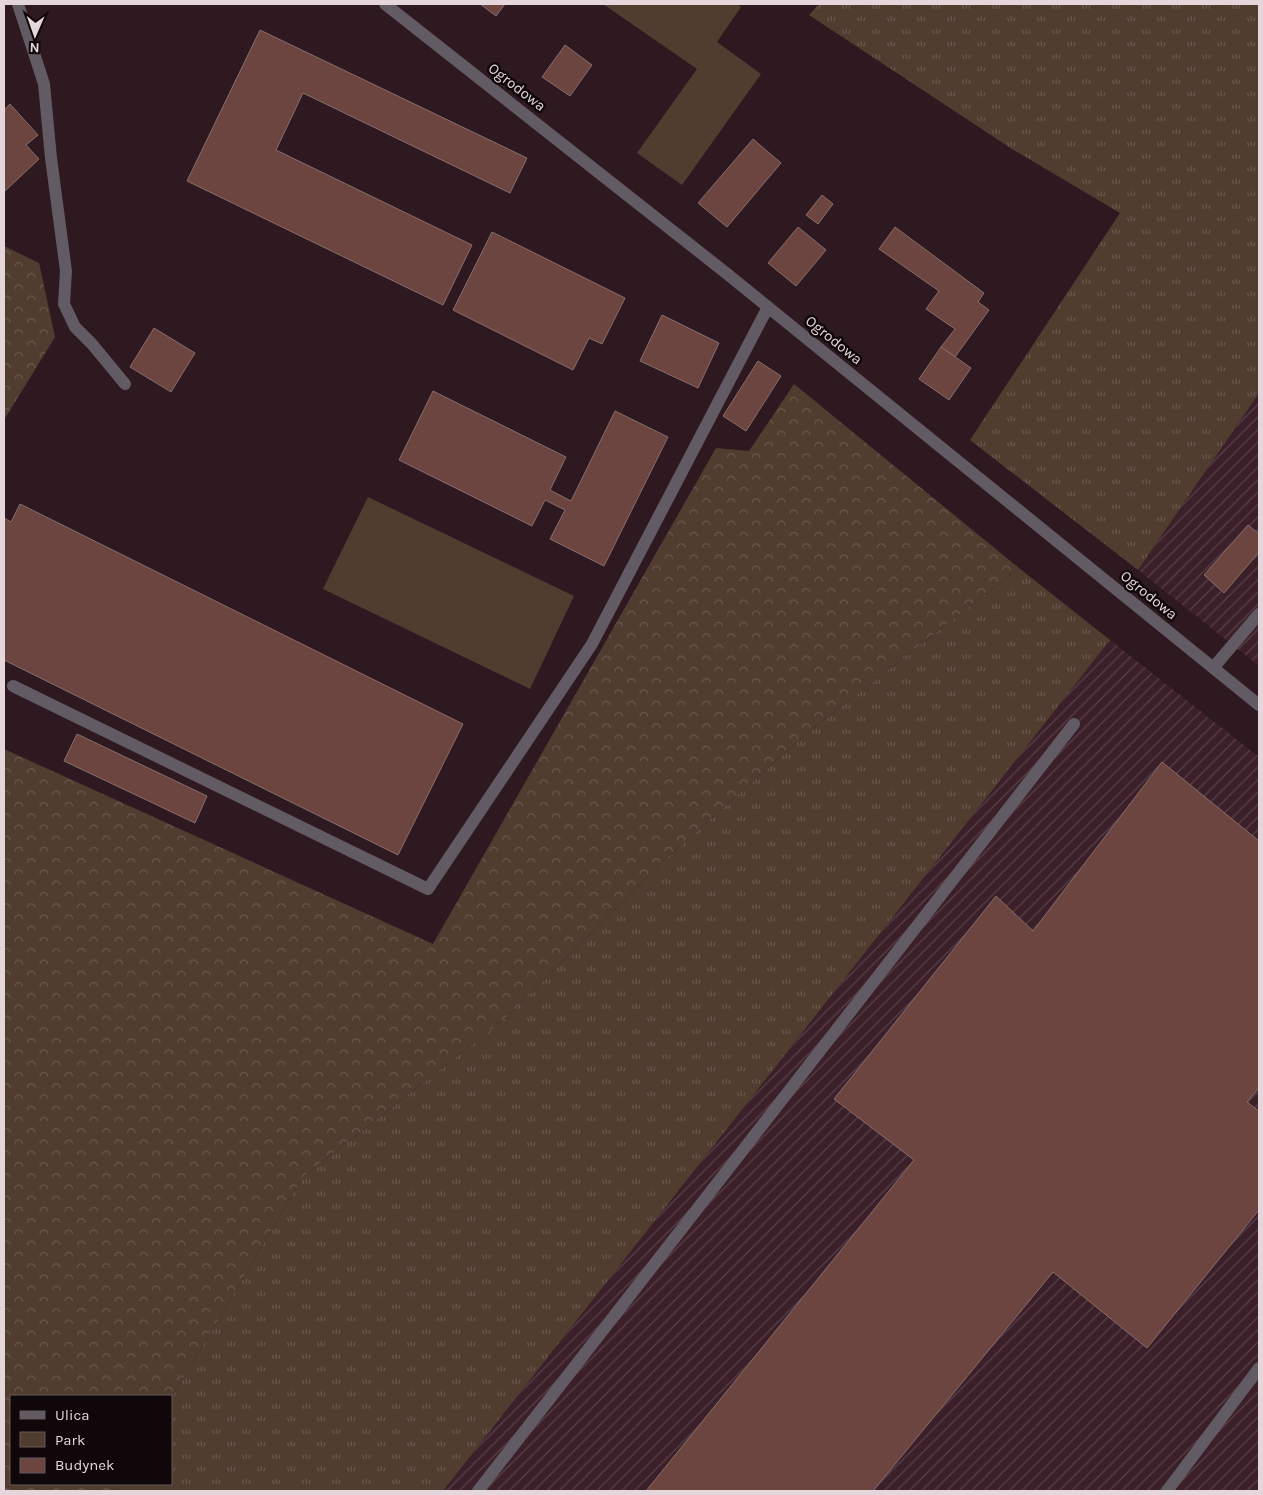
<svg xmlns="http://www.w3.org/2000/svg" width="1263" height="1495" font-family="Karla,sans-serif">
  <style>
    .industrial { fill: url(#industrial-furrows) }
    .grass { fill: url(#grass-tufts) }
    .forest { fill: url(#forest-crowns) }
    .park { fill: #503d2f }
    .building { fill: #6d4540; stroke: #886e6a }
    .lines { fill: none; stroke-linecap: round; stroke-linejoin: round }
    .lane { stroke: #625b63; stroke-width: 12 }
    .street { stroke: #625b63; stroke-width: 12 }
    .labels { text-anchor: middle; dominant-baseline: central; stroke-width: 5; stroke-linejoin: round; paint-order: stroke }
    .street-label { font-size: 15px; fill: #e4d6da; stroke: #10070a }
  </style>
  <defs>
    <pattern id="industrial-furrows" width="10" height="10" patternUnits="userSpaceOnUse" patternTransform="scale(1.25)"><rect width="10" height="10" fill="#3b202a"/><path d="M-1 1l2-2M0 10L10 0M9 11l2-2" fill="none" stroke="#574048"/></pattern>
    <pattern id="grass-tufts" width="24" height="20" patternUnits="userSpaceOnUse" patternTransform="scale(1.25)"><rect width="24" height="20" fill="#503d2f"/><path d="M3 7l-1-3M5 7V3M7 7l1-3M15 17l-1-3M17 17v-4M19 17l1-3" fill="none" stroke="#69584d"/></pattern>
    <pattern id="forest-crowns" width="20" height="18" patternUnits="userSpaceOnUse" patternTransform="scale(1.25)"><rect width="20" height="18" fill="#503d2f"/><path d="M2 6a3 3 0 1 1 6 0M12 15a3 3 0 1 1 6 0" fill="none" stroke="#69584d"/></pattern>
  </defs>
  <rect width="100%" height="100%" fill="#2e1921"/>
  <!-- industrial -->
  <g class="industrial">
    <polygon points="1259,393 1259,666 1138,570"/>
    <polygon points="1110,640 1259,757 1259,1491 443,1491"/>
  </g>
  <!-- grass -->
  <g class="grass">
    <polygon points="819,4 1259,4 1259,393 1138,570 970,440 1120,213 1012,149 809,15"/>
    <polygon points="1019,568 1110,640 443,1491 117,1491 121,1484 171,1484 171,1399 304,1176 507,1017 661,863 812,729"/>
  </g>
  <!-- forest -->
  <g class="forest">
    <polygon points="4,246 39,263 55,337 4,420"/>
    <polygon points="794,384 1019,568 812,729 661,863 507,1017 304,1176 171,1399 171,1396 11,1396 11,1484 121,1484 117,1491 4,1491 4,749 433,944 716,448 749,451"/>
  </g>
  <!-- park -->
  <g class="park">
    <polygon points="603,4 737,4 741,7 717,42 761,74 682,185 637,153 697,69"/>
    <polygon points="368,497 574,596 530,689 323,589"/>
  </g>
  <!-- building -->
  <g class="building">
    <polygon points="480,4 505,4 496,16"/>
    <polygon points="260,30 527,158 510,193 303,93 276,150 472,245 443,305 187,181"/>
    <polygon points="565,45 592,65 570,96 542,77"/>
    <polygon points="10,104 38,135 26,145 39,159 4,192 4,110"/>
    <polygon points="753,139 781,163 727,227 698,203"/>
    <polygon points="822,195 833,204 818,224 806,215"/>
    <polygon points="798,227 826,250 796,286 768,263"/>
    <polygon points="895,227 984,293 978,302 989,310 955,357 941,347 955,329 926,309 939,291 879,249"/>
    <polygon points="492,232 625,298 602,344 589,338 573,370 453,310"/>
    <polygon points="662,315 719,343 698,388 640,361"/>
    <polygon points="154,328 195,353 171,392 130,367"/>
    <polygon points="941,347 971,368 949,400 919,379"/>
    <polygon points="758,361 781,376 746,431 723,416"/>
    <polygon points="433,391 566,457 550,490 571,501 615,411 668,437 604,566 550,539 565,510 545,500 532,526 399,460"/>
    <polygon points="20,504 463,724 398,855 4,660 4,518 11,522"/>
    <polygon points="1248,525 1259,534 1259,552 1224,593 1204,575"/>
    <polygon points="77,734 207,796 195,823 64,761"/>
    <polygon points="1162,762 1259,841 1259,1088 1247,1102 1259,1111 1259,1210 1147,1348 1053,1272 873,1491 646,1491 914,1160 834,1099 996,896 1033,931"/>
  </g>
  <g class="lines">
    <!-- lane -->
    <g class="lane">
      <polyline points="18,4 44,84 51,158 66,271 64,304 75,327 92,344 125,384"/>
      <polyline points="1213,668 1259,614"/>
      <polyline points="13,686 428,889 592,644 768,307"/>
      <polyline points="478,1491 1074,724"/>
      <polyline points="1167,1491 1259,1368"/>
    </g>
    <!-- street -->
    <polyline class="street" points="385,4 726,273 1259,705"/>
  </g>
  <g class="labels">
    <!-- street labels -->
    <g class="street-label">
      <text transform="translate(517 87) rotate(38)">Ogrodowa</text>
      <text transform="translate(834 340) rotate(39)">Ogrodowa</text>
      <text transform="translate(1149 595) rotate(39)">Ogrodowa</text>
    </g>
  </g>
  <!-- border -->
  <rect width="1263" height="1495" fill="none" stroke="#e4d6da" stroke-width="10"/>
  <!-- legend -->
  <rect x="10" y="1395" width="162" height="90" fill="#10070a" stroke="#655a5d"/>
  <rect x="20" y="1411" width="25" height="8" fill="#625b63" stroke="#655a5d"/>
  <text x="55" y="1420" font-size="15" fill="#e4d6da">Ulica</text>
  <rect x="20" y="1432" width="25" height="15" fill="#503d2f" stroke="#655a5d"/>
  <text x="55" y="1445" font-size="15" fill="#e4d6da">Park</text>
  <rect x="20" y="1458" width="25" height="15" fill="#6d4540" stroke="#655a5d"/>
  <text x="55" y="1470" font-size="15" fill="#e4d6da">Budynek</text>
  <!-- north arrow -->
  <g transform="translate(35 35) rotate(182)" stroke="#10070a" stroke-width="4" paint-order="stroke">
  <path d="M0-4L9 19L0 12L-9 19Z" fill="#e4d6da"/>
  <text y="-8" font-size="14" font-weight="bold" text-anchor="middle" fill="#e4d6da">N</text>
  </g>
</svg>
